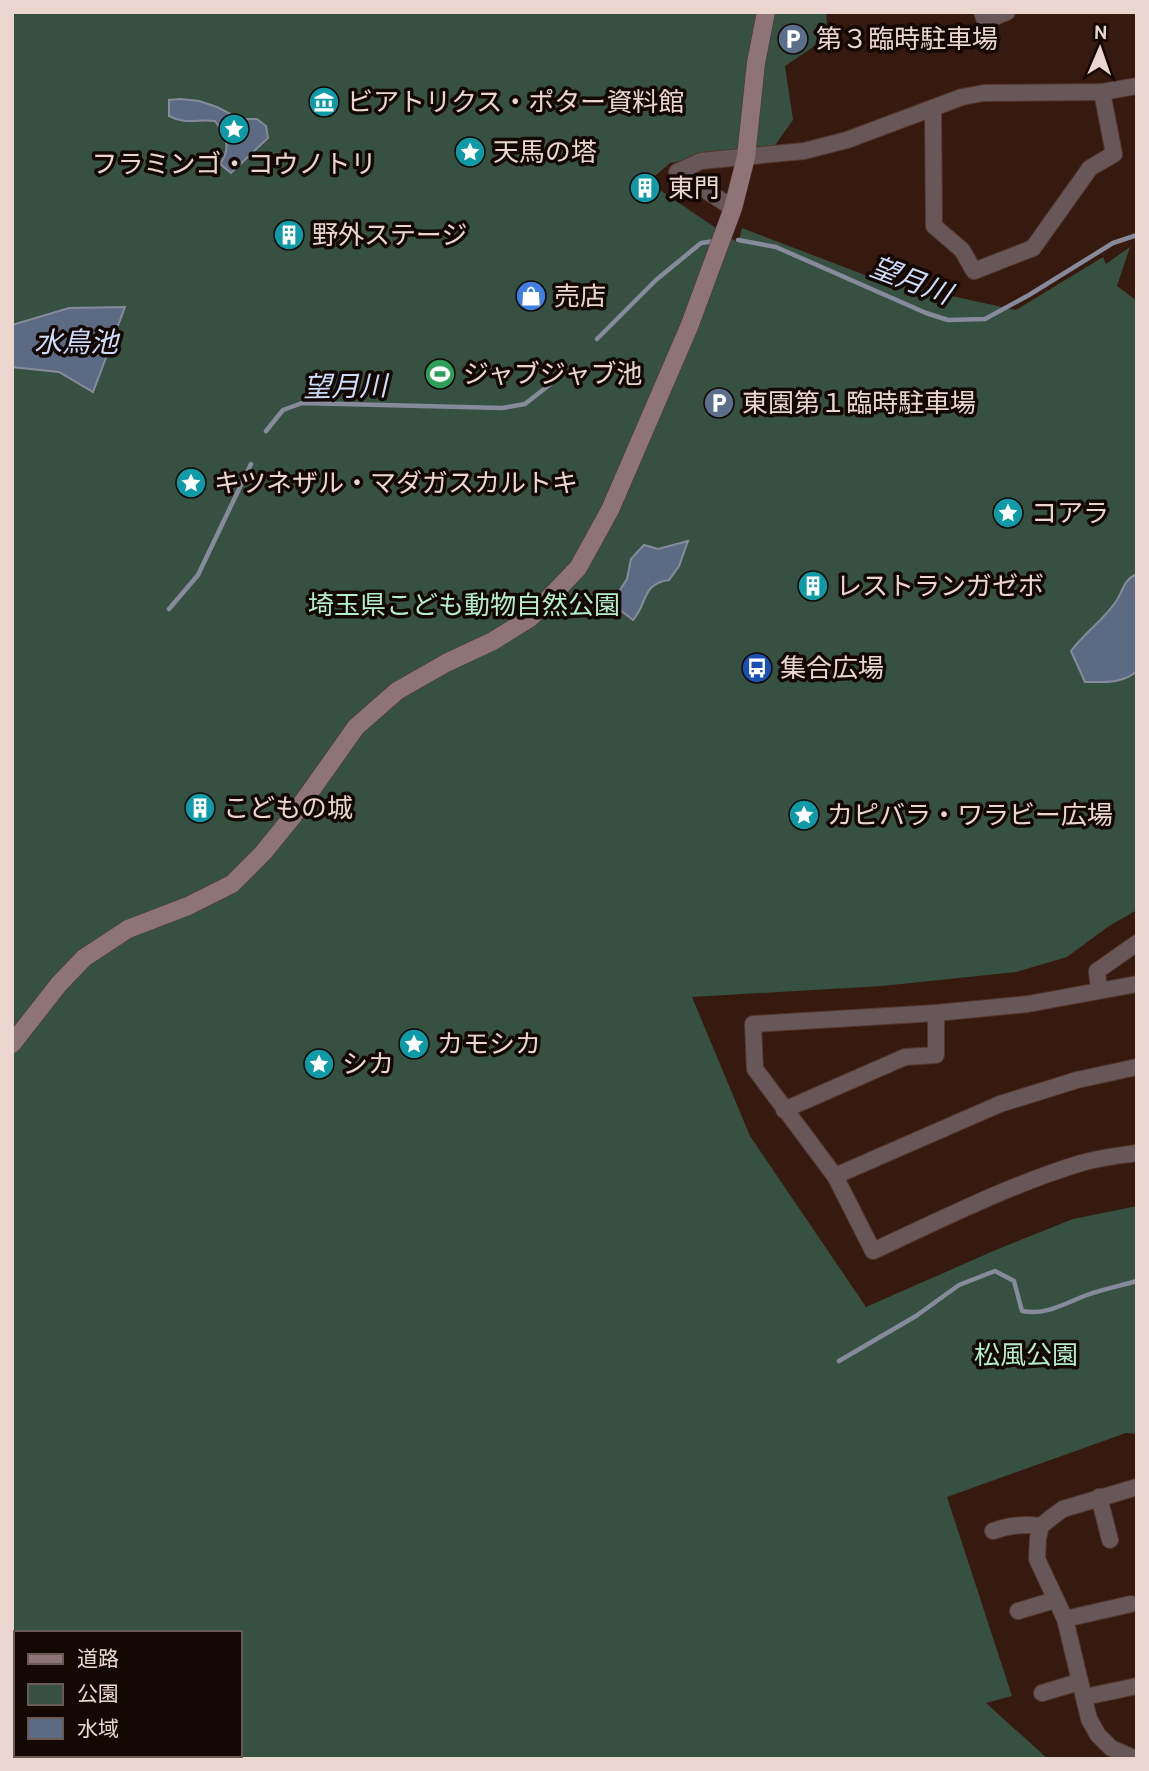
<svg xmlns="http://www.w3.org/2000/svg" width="1149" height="1771" font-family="Cabin,'Noto Sans JP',sans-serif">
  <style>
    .green { fill: #365141; fill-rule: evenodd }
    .water { fill: #5c6a84; stroke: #878a9a; stroke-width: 2 }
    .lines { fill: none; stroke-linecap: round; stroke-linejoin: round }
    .stream { stroke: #878a9a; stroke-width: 4.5 }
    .street-casing { stroke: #53372e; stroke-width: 18 }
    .secondary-casing { stroke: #53372e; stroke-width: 19 }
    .street { stroke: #685759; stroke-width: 16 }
    .secondary { stroke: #8f7477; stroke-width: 18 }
    .labels { text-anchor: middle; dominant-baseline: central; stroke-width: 7; stroke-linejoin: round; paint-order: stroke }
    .poi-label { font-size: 26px; fill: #ead6cf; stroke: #140805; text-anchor: start }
    .park-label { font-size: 26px; fill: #b4edca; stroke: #140805 }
    .water-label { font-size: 28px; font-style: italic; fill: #ccdcfa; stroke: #140805 }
  </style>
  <rect width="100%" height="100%" fill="#36190f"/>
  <!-- green -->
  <path class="green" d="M12,12H826L828,37L785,66L793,120L773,148L717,154L670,163L648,182L738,243L742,228L878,280L1016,310L1103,257L1106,264L1130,247L1117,286L1137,301V910L1109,926L1067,957L1016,972L882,986L692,997L750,1136L866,1307L998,1249L1073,1219L1137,1206V1434L1126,1433L947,1497L1012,1696L986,1703L1048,1759H12ZM16,1633H240V1755H16Z"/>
  <!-- water -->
  <g class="water">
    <path d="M181,99L199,101L217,107L240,119H257L266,126L268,138L231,173L220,164C232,147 226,136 215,121C197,119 186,125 169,116V100Z"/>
    <polygon points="125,307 93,392 59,372 12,367 12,325 69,308"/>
    <path d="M688,541L679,566L669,580C641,584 648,603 633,620L616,607L618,593L627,579L631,559L644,545L658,549Z"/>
    <path d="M1137,574V671C1123,684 1103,682 1085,682L1071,651C1084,633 1105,619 1117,600C1123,590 1124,579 1137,574Z"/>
  </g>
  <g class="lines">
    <!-- stream -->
    <g class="stream">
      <polyline points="738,240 776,247 926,313 948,320 985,319 1029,295 1113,243 1137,235"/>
      <polyline points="597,339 656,280 701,243 715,241"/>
      <polyline points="266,431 283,410 302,403 502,408 525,404 553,382"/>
      <polyline points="169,609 198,575 251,464"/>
      <path d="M839,1361L916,1316L959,1285L995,1271L1014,1281L1022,1311C1046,1316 1065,1303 1087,1295C1103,1289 1120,1286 1137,1281"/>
    </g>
    <!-- street casing -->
    <g class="street-casing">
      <g id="street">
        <polyline points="982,12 985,21 1007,12"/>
        <polyline points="933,108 934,226 962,250 974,271 1033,248 1090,168 1114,154 1102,92"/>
        <polyline points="733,208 677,172 701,161 804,151 847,140 962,97 984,93 1102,92 1137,86"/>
        <path d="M1137,984L1028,1004L936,1013L753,1024L755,1069L835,1176L873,1251C940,1220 1007,1186 1078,1164C1097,1158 1117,1156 1137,1153"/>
        <polyline points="1099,990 1097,971 1137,943"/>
        <polyline points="784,1110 905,1057 936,1055 936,1013"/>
        <polyline points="835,1176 1000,1104 1077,1080 1137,1067"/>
        <polyline points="1099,1497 1110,1540"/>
        <path d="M993,1531C1010,1525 1023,1524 1041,1526"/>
        <polyline points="1018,1611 1055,1600"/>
        <polyline points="1065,1619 1131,1604"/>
        <polyline points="1042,1693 1079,1682"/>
        <polyline points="1085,1697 1137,1686"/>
        <polyline points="1136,1759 1111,1748 1098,1735 1089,1719 1065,1619 1037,1559 1038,1538 1041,1526 1052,1517 1063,1509 1137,1487"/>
      </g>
    </g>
    <!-- secondary casing -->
    <g class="secondary-casing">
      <polyline id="secondary" points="12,1044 59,984 84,958 128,929 188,906 232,884 263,853 293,816 356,727 397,691 446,663 493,641 530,618 578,568 610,510 689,327 733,208 746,157 756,63 766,12"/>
    </g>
    <!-- street -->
    <use href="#street" class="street"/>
    <!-- secondary -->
    <use href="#secondary" class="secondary"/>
  </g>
  <!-- icons -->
  <defs>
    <g id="parking-disc" transform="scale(1.575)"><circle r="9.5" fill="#5c6f8a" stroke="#140805"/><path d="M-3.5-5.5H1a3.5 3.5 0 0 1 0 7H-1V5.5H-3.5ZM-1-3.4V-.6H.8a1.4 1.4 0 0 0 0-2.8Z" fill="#fff"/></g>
    <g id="museum-disc" transform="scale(1.575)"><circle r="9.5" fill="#0f9aa8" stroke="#140805"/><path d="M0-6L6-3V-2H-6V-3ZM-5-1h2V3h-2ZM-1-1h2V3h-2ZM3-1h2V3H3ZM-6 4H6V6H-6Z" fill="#fff"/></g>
    <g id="sight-disc" transform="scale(1.575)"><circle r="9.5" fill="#0f9aa8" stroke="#140805"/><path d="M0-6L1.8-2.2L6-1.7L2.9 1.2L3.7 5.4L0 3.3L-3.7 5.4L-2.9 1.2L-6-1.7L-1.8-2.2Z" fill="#fff"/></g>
    <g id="building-disc" transform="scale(1.575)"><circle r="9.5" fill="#0f9aa8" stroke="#140805"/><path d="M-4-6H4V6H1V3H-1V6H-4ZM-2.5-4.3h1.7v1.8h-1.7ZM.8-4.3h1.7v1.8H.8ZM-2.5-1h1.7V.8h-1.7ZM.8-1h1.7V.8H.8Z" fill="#fff"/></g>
    <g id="shop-disc" transform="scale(1.575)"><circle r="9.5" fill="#3f7fe0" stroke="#140805"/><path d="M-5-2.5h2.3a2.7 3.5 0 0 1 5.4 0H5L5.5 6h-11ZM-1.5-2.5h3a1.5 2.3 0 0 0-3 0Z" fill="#fff"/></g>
    <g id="stadium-disc" transform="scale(1.575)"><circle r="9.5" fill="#2e9e5b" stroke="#140805"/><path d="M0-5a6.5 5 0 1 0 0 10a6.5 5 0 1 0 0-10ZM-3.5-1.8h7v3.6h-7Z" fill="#fff"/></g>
    <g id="bus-disc" transform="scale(1.575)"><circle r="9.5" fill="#1a4fb4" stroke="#140805"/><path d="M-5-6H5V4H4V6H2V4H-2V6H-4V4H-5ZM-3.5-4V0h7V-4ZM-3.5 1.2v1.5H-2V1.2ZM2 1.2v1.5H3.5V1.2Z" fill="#fff"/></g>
  </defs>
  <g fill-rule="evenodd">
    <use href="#parking-disc" x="793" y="39"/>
    <use href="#museum-disc" x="324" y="102"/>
    <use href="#sight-disc" x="234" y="129"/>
    <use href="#sight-disc" x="470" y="152"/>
    <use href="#building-disc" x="645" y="188"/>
    <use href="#building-disc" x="289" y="235"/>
    <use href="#shop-disc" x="531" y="296"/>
    <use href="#stadium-disc" x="440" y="374"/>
    <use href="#parking-disc" x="719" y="403"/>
    <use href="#sight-disc" x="191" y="483"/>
    <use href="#sight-disc" x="1008" y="513"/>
    <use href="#building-disc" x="813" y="586"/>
    <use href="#bus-disc" x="757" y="668"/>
    <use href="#building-disc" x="200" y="808"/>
    <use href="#sight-disc" x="804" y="815"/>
    <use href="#sight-disc" x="414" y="1044"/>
    <use href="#sight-disc" x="319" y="1064"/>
  </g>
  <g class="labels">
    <!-- poi labels -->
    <g class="poi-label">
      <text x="816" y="39">第３臨時駐車場</text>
      <text x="347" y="102">ビアトリクス・ポター資料館</text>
      <text x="493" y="152">天馬の塔</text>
      <text x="234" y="164" text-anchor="middle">フラミンゴ・コウノトリ</text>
      <text x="668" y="188">東門</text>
      <text x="312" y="235">野外ステージ</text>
      <text x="554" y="296">売店</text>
      <text x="463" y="374">ジャブジャブ池</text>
      <text x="742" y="403">東園第１臨時駐車場</text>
      <text x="214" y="483">キツネザル・マダガスカルトキ</text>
      <text x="1031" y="513">コアラ</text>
      <text x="836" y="586">レストランガゼボ</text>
      <text x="780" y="668">集合広場</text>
      <text x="223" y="808">こどもの城</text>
      <text x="827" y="815">カピバラ・ワラビー広場</text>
      <text x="437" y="1044">カモシカ</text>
      <text x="342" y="1064">シカ</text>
    </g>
    <!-- park labels -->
    <g class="park-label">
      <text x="464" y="605">埼玉県こども動物自然公園</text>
      <text x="1026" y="1355">松風公園</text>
    </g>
    <!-- water labels -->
    <g class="water-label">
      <text transform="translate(911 280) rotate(21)">望月川</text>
      <text x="76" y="342">水鳥池</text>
      <text transform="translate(345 386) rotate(-1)">望月川</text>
    </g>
  </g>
  <!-- border -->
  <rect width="1149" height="1771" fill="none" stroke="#ead6cf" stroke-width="28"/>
  <!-- legend -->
  <rect x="14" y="1631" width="228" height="126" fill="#140805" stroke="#6a5a56" stroke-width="2"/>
  <rect x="28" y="1654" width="35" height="10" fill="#8f7477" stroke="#6a5a56" stroke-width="2"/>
  <text x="77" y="1666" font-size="21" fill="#ead6cf">道路</text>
  <rect x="28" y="1684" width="35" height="21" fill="#365141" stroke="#6a5a56" stroke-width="2"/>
  <text x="77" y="1701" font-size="21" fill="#ead6cf">公園</text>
  <rect x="28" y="1718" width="35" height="21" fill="#5c6a84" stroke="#6a5a56" stroke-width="2"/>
  <text x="77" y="1736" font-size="21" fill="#ead6cf">水域</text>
  <!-- north arrow -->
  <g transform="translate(1100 49) rotate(2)" stroke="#140805" stroke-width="5" paint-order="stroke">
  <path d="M0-5L12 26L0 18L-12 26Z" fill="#ead6cf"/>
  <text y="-10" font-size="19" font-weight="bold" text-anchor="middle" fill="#ead6cf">N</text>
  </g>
</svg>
